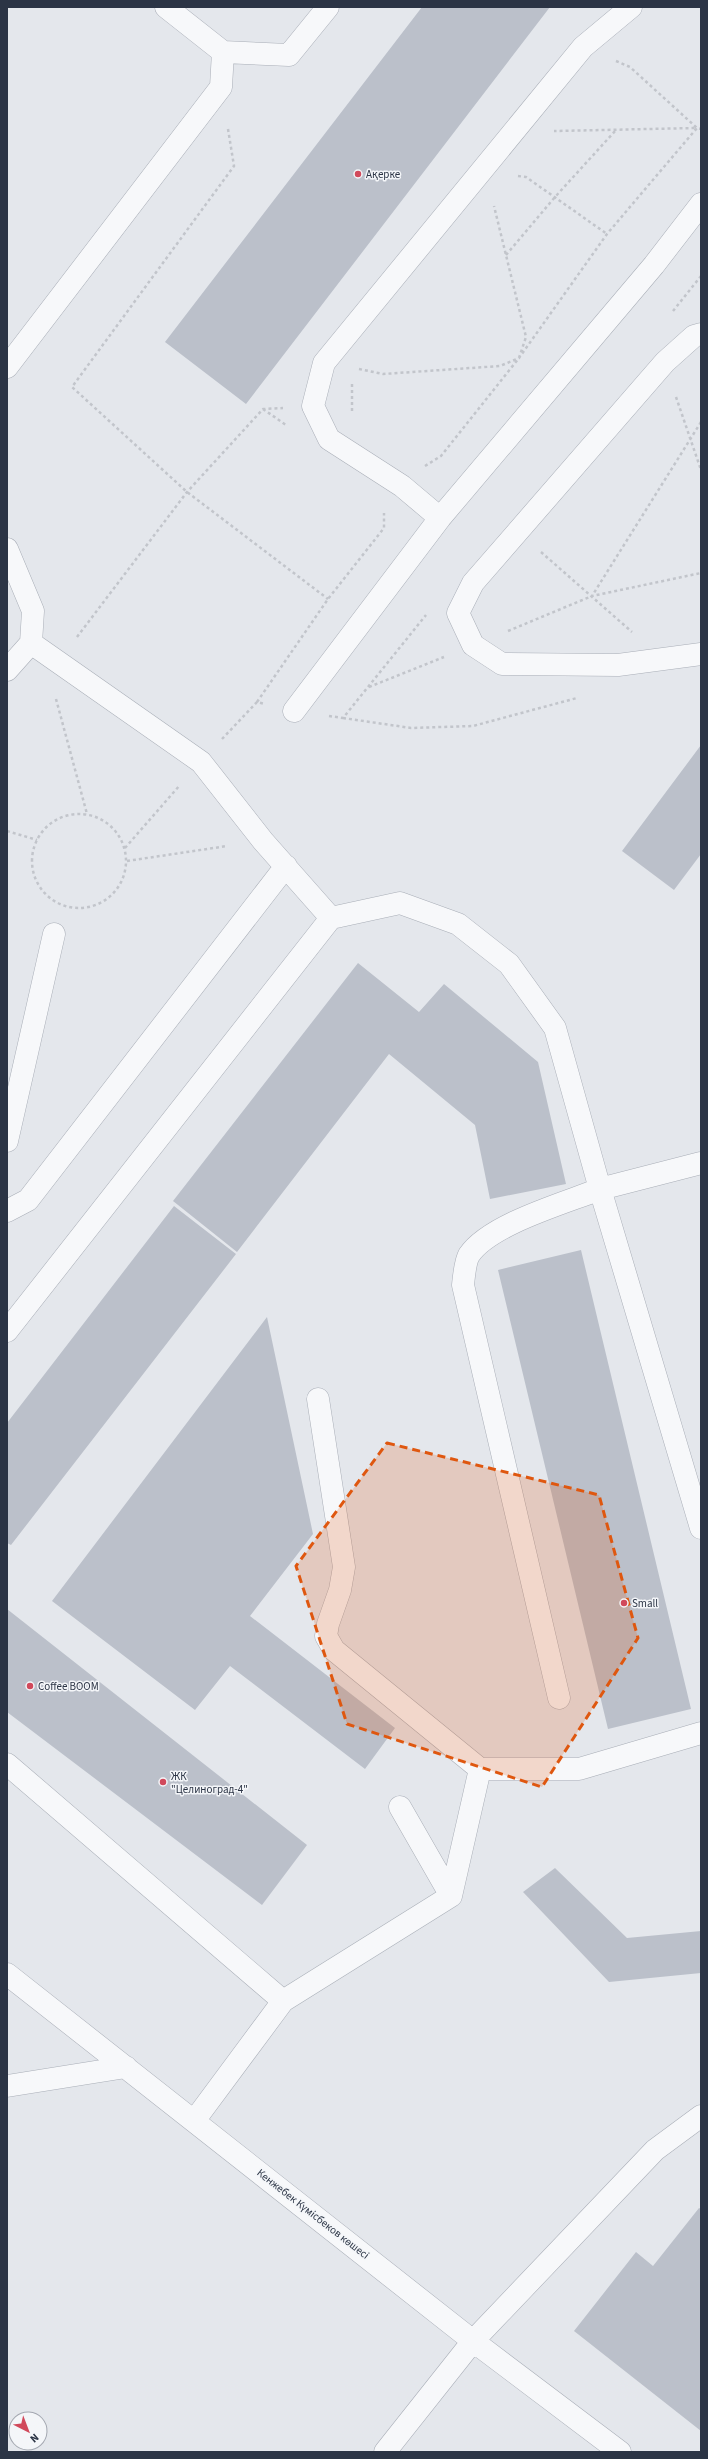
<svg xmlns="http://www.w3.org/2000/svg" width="708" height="2459" font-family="'Source Sans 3',sans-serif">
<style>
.building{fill:#bbc0ca}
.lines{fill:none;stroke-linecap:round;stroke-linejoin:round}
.minor-casing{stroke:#a9aeb7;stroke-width:23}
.path{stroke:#c2c5cb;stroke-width:2.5;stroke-dasharray:3 3;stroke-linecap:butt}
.minor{stroke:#f7f8fa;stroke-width:22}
.marked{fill:#df570f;fill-opacity:0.2;stroke:#df570f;stroke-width:3;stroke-dasharray:8 5;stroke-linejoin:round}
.poi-dot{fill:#d1495b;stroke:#f4f6f9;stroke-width:1.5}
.labels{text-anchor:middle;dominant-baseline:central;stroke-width:3;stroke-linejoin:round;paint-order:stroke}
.poi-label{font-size:11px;fill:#2b3445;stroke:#f4f6f9;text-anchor:start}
.street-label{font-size:11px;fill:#2b3445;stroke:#f4f6f9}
</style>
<rect width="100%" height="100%" fill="#e4e7ec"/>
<path class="building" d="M422 7H550L246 404 165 342Z
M701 745V854L674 890 622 851Z
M358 963 419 1012 444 984 538 1062 566 1184 490 1199 475 1125 389 1054 237 1252 173 1201Z
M174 1206 236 1254 11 1545 7 1543V1423Z
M581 1250 691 1709 608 1729 498 1270Z
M267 1317 313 1534 250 1616 395 1728 365 1769 230 1666 195 1710 52 1601Z
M7 1609 307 1845 262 1905 7 1712Z
M555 1868 627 1938 701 1931V1973L609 1982 523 1892Z
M699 2208 701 2209V2431L574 2331 636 2252 653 2266Z"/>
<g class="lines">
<g class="minor-casing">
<path id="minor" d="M631 7 583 47 324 363 313 406 329 439 402 486 440 518 654 265 701 204
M223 52 289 55 328 7
M701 334 694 336 665 362 473 583 458 613 473 645 502 664 618 665 701 654
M7 367 221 87 223 52 166 7
M7 549 33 611 31 643
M7 670 31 643 201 762 263 841 331 918
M294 711 440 518
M7 1141 54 934
M7 1211 28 1200 286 866
M7 1331 331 918 400 903 458 924 509 964 555 1028 600 1189 701 1163
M318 1399 344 1567 340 1590 328 1624 326 1636 334 1650 480 1769
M559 1698 463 1285C464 1276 465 1262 469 1255 490 1224 565 1203 600 1189L701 1528
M7 1764 283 2001
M400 1807 451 1896 480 1769H579L701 1733
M7 1974 473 2341 620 2452
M7 2086 126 2067
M194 2121 283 2001 451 1896
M385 2452 473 2341 655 2150 701 2116"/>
</g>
<path class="path" d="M616 61 630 67 697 128 701 129
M228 129 234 166 72 387 187 492 328 599
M518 176 526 177 607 234
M506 255 555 197 616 130
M673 311 701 276
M359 369 383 374 500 366 519 358 607 234 697 128 554 131
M676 397 701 470
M263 409 286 425
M352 411V384
M701 422 592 596 701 573
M425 466 441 456 519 358 526 337 494 206
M541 552 632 632
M508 631 592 596
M77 637 187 492 263 409 283 408
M369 687 444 657
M56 699 87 814
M257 702 328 599 384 528V513
M329 716 343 718 426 615
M343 718 411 728 473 726 577 698
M222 739 257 702 265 704
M32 861a47 47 0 1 1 94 0a47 47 0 1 1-94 0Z
M7 831 37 840
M125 848 180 785
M127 861 227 846"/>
<use href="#minor" class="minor"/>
</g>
<path class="marked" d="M387 1443 599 1495 638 1638 542 1787 347 1724 296 1566Z"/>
<g class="poi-dot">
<circle cx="358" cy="174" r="4"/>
<circle cx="624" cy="1603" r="4"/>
<circle cx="30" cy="1686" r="4"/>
<circle cx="163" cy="1782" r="4"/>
</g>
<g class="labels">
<g class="poi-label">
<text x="366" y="174">Ақерке</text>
<text x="632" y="1603">Small</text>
<text x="38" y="1686">Coffee BOOM</text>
<text x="171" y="1776">ЖК<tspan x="171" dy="13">"Целиноград-4"</tspan></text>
</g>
<g class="street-label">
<text transform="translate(313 2214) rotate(38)">Кенжебек Күмісбеков көшесі</text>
</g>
</g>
<rect width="708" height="2459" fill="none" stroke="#2b3445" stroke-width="16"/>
<g transform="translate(28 2431) rotate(138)"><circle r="19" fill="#f4f6f9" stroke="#a4a8b1"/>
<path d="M0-3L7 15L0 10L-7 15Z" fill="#d1495b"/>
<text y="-6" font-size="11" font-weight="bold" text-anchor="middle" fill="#2b3445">N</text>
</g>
</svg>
